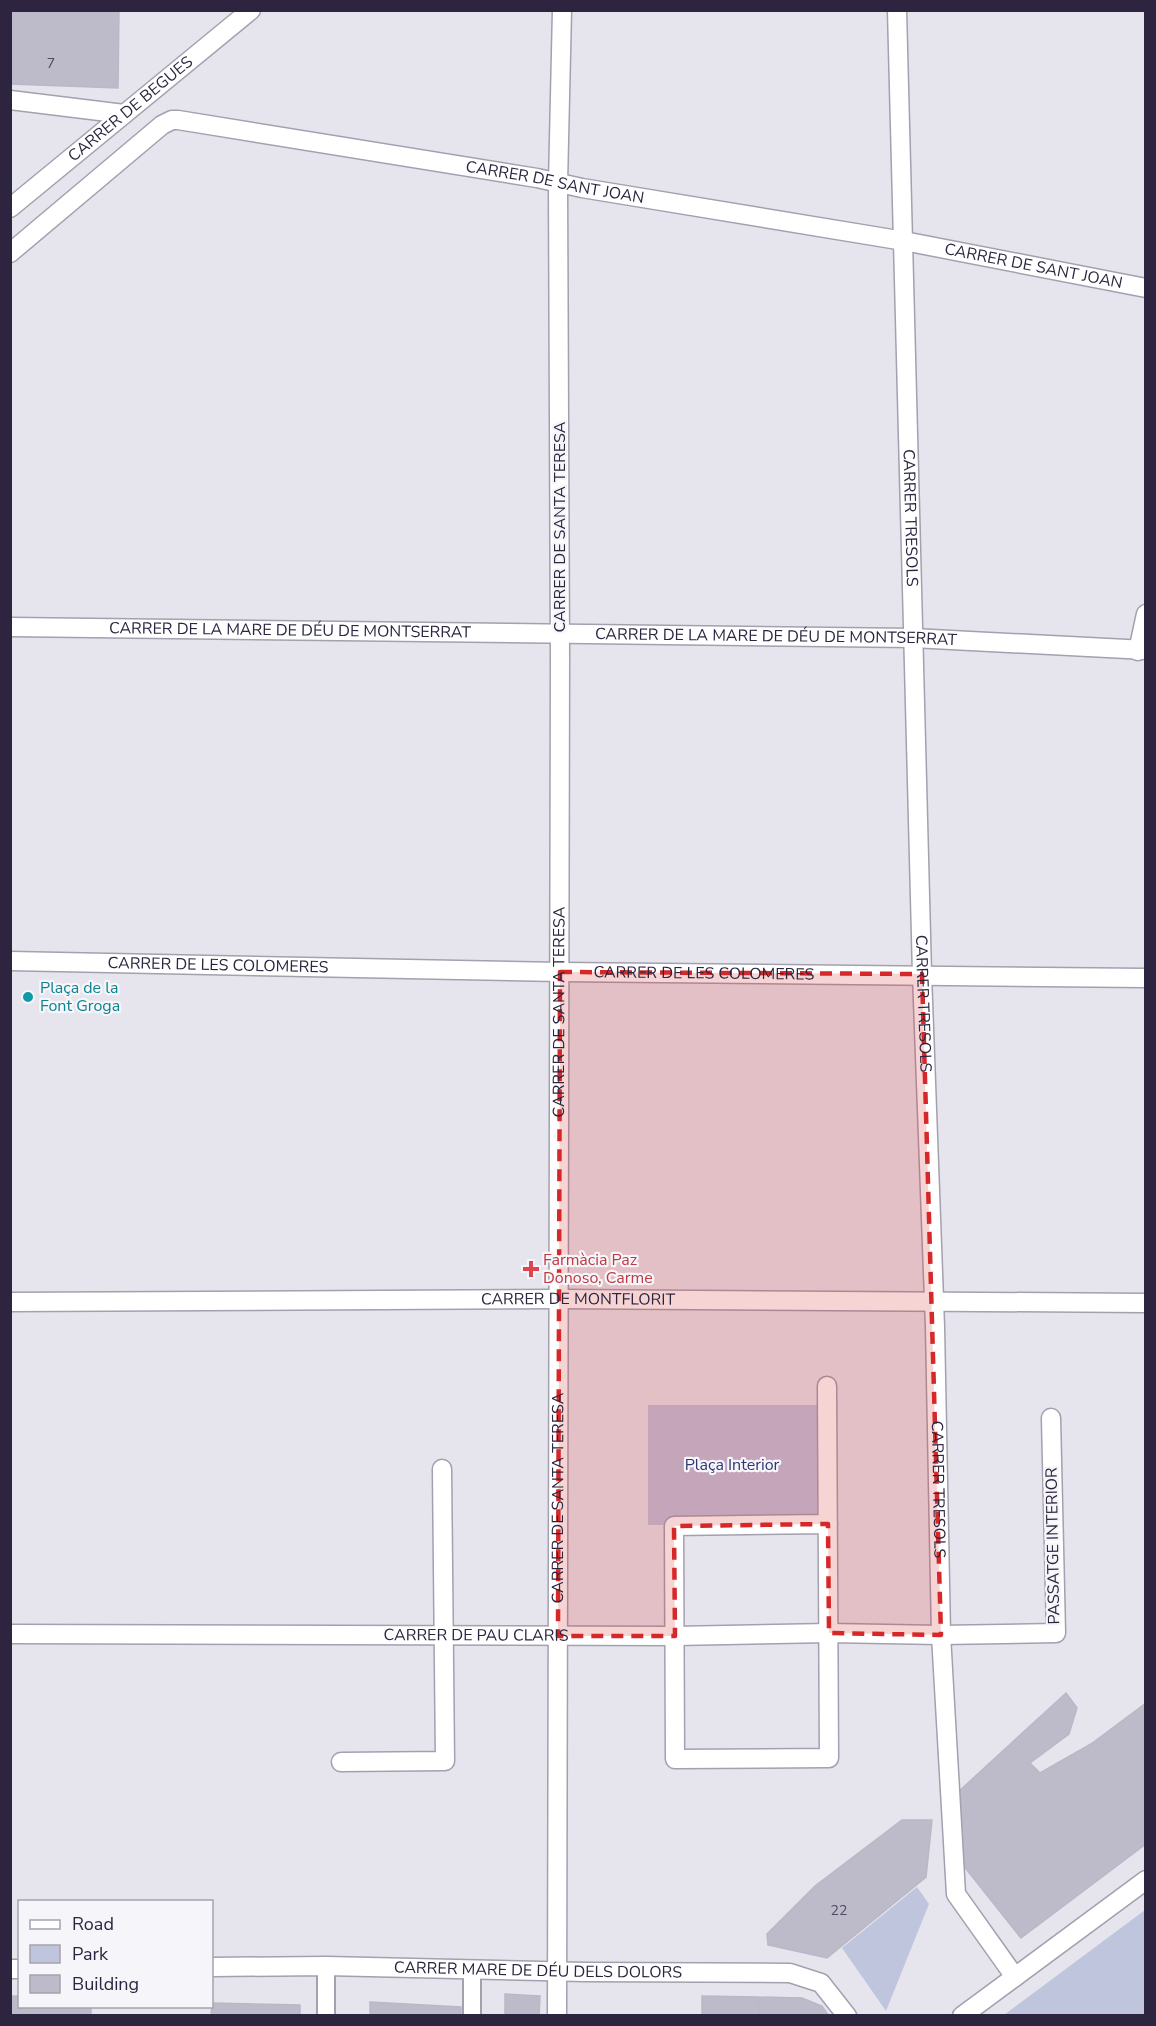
<svg xmlns="http://www.w3.org/2000/svg" width="1156" height="2026" font-family="'Nunito Sans',sans-serif">
<style>
.green{fill:#c0c5de}
.building{fill:#bdbbc9;stroke:#bab8c7;stroke-width:1.5}
.lines{fill:none;stroke-linecap:round;stroke-linejoin:round}
.lane-casing{stroke:#a3a0af;stroke-width:20}
.street-casing{stroke:#a3a0af;stroke-width:21}
.lane{stroke:#fff;stroke-width:16}
.street{stroke:#fff;stroke-width:18}
.marked{fill:#d62828;fill-opacity:0.2;stroke:#d62828;stroke-width:4.5;stroke-dasharray:12 8;stroke-linejoin:round}
.culture-dot{fill:#0f9aa8;stroke:#f6f6fa;stroke-width:2}
.health-dot{fill:#e0444e;stroke:#f6f6fa;stroke-width:2}
.labels{text-anchor:middle;dominant-baseline:central;stroke-width:4.5;stroke-linejoin:round;paint-order:stroke}
.number-label{font-size:14px;fill:#514a62}
.street-label{font-size:16px;fill:#2d253f;stroke:#f6f6fa}
.culture-label{font-size:16px;fill:#0d838f;stroke:#f6f6fa;text-anchor:start}
.health-label{font-size:16px;fill:#be3a42;stroke:#f6f6fa;text-anchor:start}
.park-label{font-size:16px;fill:#313575;stroke:#f6f6fa}
</style>
<rect width="100%" height="100%" fill="#e6e5ee"/>
<path class="green" d="M648 1405H817V1525H648Z
M917 1887 929 1904 886 2011 842 1948Z
M1145 1910V2015H1004Z"/>
<path class="building" d="M10 10H119L118 88 10 84Z
M1066 1693 1077 1708 1069 1734 1030 1763 1040 1773 1091 1744 1146 1703V1844L1021 1938 955 1855 957 1793Z
M902 1820H932L926 1877 827 1958 768 1945 767 1934 815 1886Z
M505 1994 540 1996 539 2016H505Z
M10 1996H20V2006H91V2016H10Z
M702 1996 758 1997 759 2016H702Z
M758 1997 802 1998 822 2006 829 2016H759Z
M370 2002 461 2007V2016H370Z
M212 2003 300 2005V2016H211Z"/>
<g class="lines">
<g class="lane-casing">
<path id="lane" d="M472 1970V2016
M326 2016V1966"/>
</g>
<g class="street-casing">
<g id="street">
<path id="s1" d="M897 10 922 974 935 1327 941 1635 956 1894 1015 1977"/>
<path d="M10 100 124 114"/>
<path id="s2" d="M10 208 251 10"/>
<path id="s3" d="M10 253 162 125 172 120H178L537 178 582 188 904 241 1146 288"/>
<path id="s4" d="M10 627 913 638 1146 650"/>
<path d="M1138 651 1146 614"/>
<path id="s5" d="M10 961 560 972 1146 978"/>
<path id="s6" d="M10 1302 559 1299 1146 1303"/>
<path d="M827 1386 829 1758 675 1759 674 1526 828 1524"/>
<path id="s7" d="M10 1634 675 1636 829 1633 941 1635 1056 1633 1051 1418"/>
<path d="M341 1762 445 1761 442 1469"/>
<path id="s8" d="M212 1967 326 1966 584 1972 790 1973 821 1983 847 2016"/>
<path d="M10 1969H20"/>
<path id="s9" d="M557 2016 560 658 558 183 562 10"/>
<path d="M962 2016 1146 1880"/>
</g>
</g>
<use href="#lane" class="lane"/>
<use href="#street" class="street"/>
</g>
<path class="marked" d="M560 972 922 974 941 1635 829 1633 828 1524 674 1526 675 1636H558Z"/>
<circle class="culture-dot" cx="28" cy="997" r="6"/>
<path class="health-dot" d="M528 1260h6v6h6v6h-6v6h-6v-6h-6v-6h6z"/>
<g class="labels">
<g class="number-label">
<text x="51" y="63">7</text>
<text x="839" y="1910">22</text>
</g>
<g class="street-label">
<text stroke="none"><textPath href="#s2" startOffset="156">CARRER DE BEGUES</textPath></text>
<text stroke="none"><textPath href="#s3" startOffset="598">CARRER DE SANT JOAN</textPath></text>
<text stroke="none"><textPath href="#s3" startOffset="1084">CARRER DE SANT JOAN</textPath></text>
<text stroke="none"><textPath href="#s1" startOffset="508">CARRER TRESOLS</textPath></text>
<text transform="translate(560 527) rotate(-90)">CARRER DE SANTA TERESA</text>
<text stroke="none"><textPath href="#s4" startOffset="280">CARRER DE LA MARE DE DÉU DE MONTSERRAT</textPath></text>
<text stroke="none"><textPath href="#s4" startOffset="766">CARRER DE LA MARE DE DÉU DE MONTSERRAT</textPath></text>
<text stroke="none"><textPath href="#s5" startOffset="208">CARRER DE LES COLOMERES</textPath></text>
<text stroke="none"><textPath href="#s5" startOffset="694">CARRER DE LES COLOMERES</textPath></text>
<text stroke="none"><textPath href="#s1" startOffset="994">CARRER TRESOLS</textPath></text>
<text stroke="none"><textPath href="#s9" startOffset="1004">CARRER DE SANTA TERESA</textPath></text>
<text stroke="none"><textPath href="#s6" startOffset="568">CARRER DE MONTFLORIT</textPath></text>
<text stroke="none"><textPath href="#s1" startOffset="1480">CARRER TRESOLS</textPath></text>
<text stroke="none"><textPath href="#s9" startOffset="518">CARRER DE SANTA TERESA</textPath></text>
<text transform="translate(1053 1546) rotate(-91)">PASSATGE INTERIOR</text>
<text stroke="none"><textPath href="#s7" startOffset="466">CARRER DE PAU CLARIS</textPath></text>
<text stroke="none"><textPath href="#s8" startOffset="326">CARRER MARE DE DÉU DELS DOLORS</textPath></text>
</g>
<g class="culture-label">
<text x="40" y="988">Plaça de la<tspan x="40" dy="18">Font Groga</tspan></text>
</g>
<g class="health-label">
<text x="543" y="1260">Farmàcia Paz<tspan x="543" dy="18">Donoso, Carme</tspan></text>
</g>
<g class="park-label">
<text x="732" y="1465">Plaça Interior</text>
</g>
</g>
<rect width="1156" height="2026" fill="none" stroke="#2d253f" stroke-width="24"/>
<rect x="18" y="1900" width="195" height="108" fill="#f6f6fa" stroke="#a6a2af" stroke-width="1.5"/>
<rect x="30" y="1920" width="30" height="9" fill="#ffffff" stroke="#a6a2af" stroke-width="1.5"/>
<text x="72" y="1930" font-size="18" fill="#2d253f">Road</text>
<rect x="30" y="1945" width="30" height="18" fill="#c0c5de" stroke="#a6a2af" stroke-width="1.5"/>
<text x="72" y="1960" font-size="18" fill="#2d253f">Park</text>
<rect x="30" y="1975" width="30" height="18" fill="#bdbbc9" stroke="#a6a2af" stroke-width="1.5"/>
<text x="72" y="1990" font-size="18" fill="#2d253f">Building</text>
</svg>
